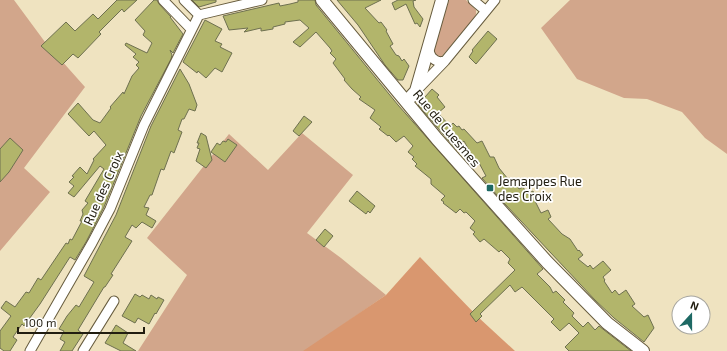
<svg xmlns="http://www.w3.org/2000/svg" width="727" height="351" font-family="'Exo 2',sans-serif">
<style>
.green{fill:#d2a68b}
.forest{fill:#d9976f}
.building{fill:#b2b56b;stroke:#6e7050}
.lines{fill:none;stroke-linecap:round;stroke-linejoin:round}
.minor-casing{stroke:#675c3e;stroke-width:11}
.tertiary-casing{stroke:#675c3e;stroke-width:14}
.minor{stroke:#fff;stroke-width:9}
.tertiary{stroke:#fff;stroke-width:12}
.poi-dot{fill:#1e6964;stroke:#fff;stroke-width:1.5}
.labels{text-anchor:middle;dominant-baseline:central;stroke-width:3.5;stroke-linejoin:round;paint-order:stroke}
.street-label{font-size:13px;fill:#211d10;stroke:#fff}
.poi-label{font-size:13px;fill:#211d10;stroke:#fff;text-anchor:start}
</style>
<rect width="100%" height="100%" fill="#efe3c0"/>
<path class="green" d="M0 0H14L45 42 85 87 24 168 50 192 0 251Z
M449 0H466L476 10V14L474 19 441 57 437 56 434 54V46Z
M570 0H727V154L705 138 682 112 647 99 624 98 577 79 541 28Z
M302 133 353 175 307 233 341 258 386 295 305 351H138L187 275 147 238 229 134 268 170Z"/>
<path class="forest" d="M420 257 478 317 515 351H303L386 295Z"/>
<path class="building" d="M117 0H137L124 12 122 9 99 32 101 34 78 58 73 54 62 65 41 46 66 22 75 31 93 14 98 19Z
M154 0H157L159 4 171 17H170L183 34 173 53 170 50 172 55 171 59 141 116 104 207 86 242 75 260 70 257 40 304 24 326 22 324 13 337 17 340 10 351H4L0 348V331L11 316 1 308 6 301 15 307 26 292 29 293 38 278 41 280 66 243 68 244 70 239 72 240 82 221H80L83 214 82 210 88 203 85 201 104 169 100 166 74 197 68 193 74 186 69 182 74 177 72 176 80 167 87 174 94 160 93 159 106 145 94 131 89 136 68 114 78 103 93 120 100 123 111 108 110 107 123 92 124 94 132 76 139 68 136 65 139 62 133 57 136 54 125 45 126 43 147 53 152 43 143 35 145 31 135 20Z
M192 0H216V2L199 7Z
M298 0H315L316 5 398 105 543 269 537 274 550 287 553 293 556 291 565 300 563 302 574 313 572 316 583 327 588 322 595 330 599 326 631 351H569L565 347 579 333 569 323 560 331 551 322 554 319 522 287 515 292 510 285 480 314 482 316 476 322 470 314 515 270 508 263 510 259 501 250 499 252 484 239 480 242 473 234 475 232 470 228 475 221 466 212 464 213 460 209 456 213 443 203 444 202 441 200 445 196 431 184V179L415 166 417 164 412 159 414 157 408 152 413 146 404 136 396 142 389 135 388 136 379 129 381 127 370 118 375 110 359 99 361 97 352 89 344 80 345 79 333 63 336 59 330 53 332 51 330 48 316 32 300 47 293 42 309 28 300 20 285 22V24L273 27V29L261 31V28L244 32 248 28 229 30 223 16 279 3 280 6 290 4 298 2Z
M337 0H381L365 8 379 23 381 22 387 30 386 31 393 44 390 46 396 55 399 56 402 61 404 59 409 66 403 80H398L385 65 358 25Z
M398 0H416L413 1 414 7 423 19 420 27 417 23 415 24 406 4 395 10 392 3Z
M205 20 222 29 215 41 222 44 220 47 232 53 222 72 215 68 206 78 198 71 197 73 183 62Z
M488 31 497 39 476 64 469 57 473 51 472 50Z
M180 69 189 84 197 105 195 111 189 109 184 119H182L178 130 182 132 174 153 171 151 164 170 161 169 152 195H150L144 207 149 208 146 215 156 221 152 228 142 222 136 228 132 225 125 237 132 241 111 274 113 275 105 287H104L78 330 83 334 72 351H60L65 342 60 339 64 331 59 329 67 316 76 305 79 307 94 282 84 276 116 215 151 126Z
M432 89 439 95 437 97 445 107 438 113 450 126 453 123 457 127 459 126 462 130 464 129 477 143 482 141 490 157H494L499 168 508 179 510 178 512 184 516 183 519 189 523 187 527 194 533 191 536 200 535 201 541 213 548 210 551 217 548 219 562 234 570 239 578 251 579 250 583 255 578 259 588 267 590 265 593 269 603 261 611 270 603 277 605 280 604 281 612 293 615 290 619 295 626 290 635 304 632 306 644 317 648 315 654 328 644 342 614 318 595 300 505 204 482 178 486 176 478 161 475 162 464 141 455 148 443 134 418 105Z
M304 116 312 122 299 136 293 131Z
M201 133 206 136 212 160 206 168 196 161 200 149 197 148 199 143H197Z
M10 138 23 150 9 172 0 182V149Z
M228 139 237 145 225 162 211 152 217 143 220 145 223 141 226 142Z
M357 191 375 206 370 213 368 211 366 214 349 201Z
M325 229 333 236 324 247 316 240Z
M135 294 140 297 142 295 149 299 151 295 157 299 158 297 164 300 156 314 155 313 149 324 138 318 135 323 122 316Z
M116 325 128 333 123 343 136 351H121L105 343Z"/>
<g class="lines">
<g class="minor-casing">
<path id="minor" d="M163 0 191 29
M184 0 199 15
M473 0 486 11
M199 15 262 0
M428 47C430 56 432 60 440 62L445 61
M417 90 445 61 495 0
M30 351 92 243 110 209 144 125 199 15
M83 351 114 301"/>
</g>
<g class="tertiary-casing">
<path id="tertiary" d="M322 0 437 139 547 262 607 323 643 351
M407 101 416 91 442 0"/>
</g>
<use href="#minor" class="minor"/>
<use href="#tertiary" class="tertiary"/>
</g>
<rect class="poi-dot" x="486" y="184" width="8" height="8" rx="2"/>
<g class="labels">
<g class="street-label">
<text transform="translate(447 128) rotate(50)">Rue de Cuesmes</text>
<text transform="translate(103 188) rotate(-66)">Rue des Croix</text>
</g>
<g class="poi-label">
<text x="498" y="181">Jemappes Rue<tspan x="498" dy="15">des Croix</tspan></text>
</g>
</g>
<g transform="translate(691 315) rotate(21)"><circle r="19" fill="#ffffff" stroke="#a6a59f"/>
<path d="M0-3L7 15L0 10L-7 15Z" fill="#1e6964"/>
<text y="-6" font-size="11" font-weight="bold" text-anchor="middle" fill="#211d10">N</text>
</g>
<path d="M18 327v6h126v-6" fill="none" stroke="#211d10" stroke-width="2"/>
<text x="24" y="327" font-size="12" fill="#211d10" stroke="#ffffff" stroke-width="3" paint-order="stroke">100 m</text>
</svg>
